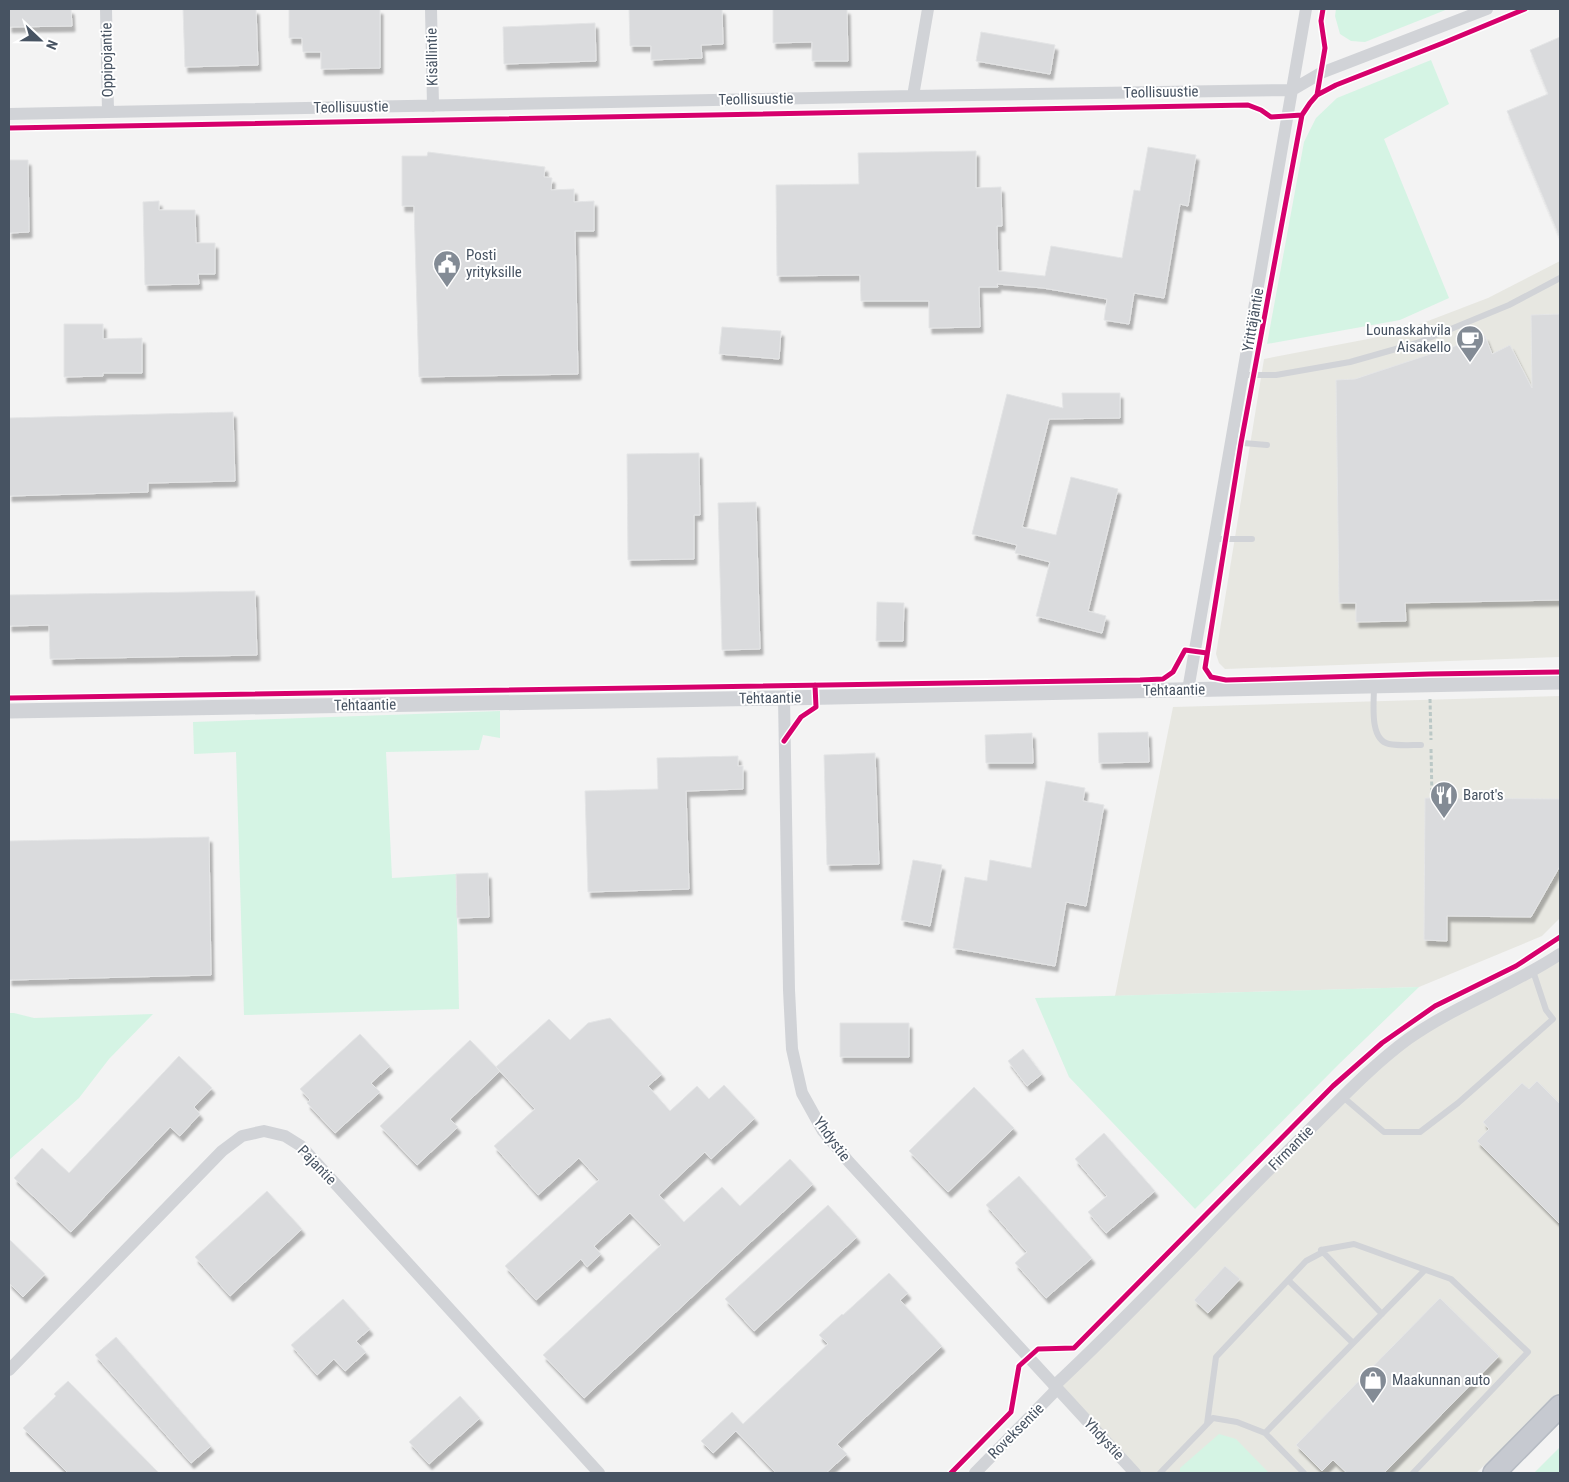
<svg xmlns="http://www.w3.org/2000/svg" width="1569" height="1482" font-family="'Roboto Condensed',sans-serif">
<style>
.commercial{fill:#e7e7e1}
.green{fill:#d5f4e4}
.building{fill:#dadbdd;stroke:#e4e5e6;filter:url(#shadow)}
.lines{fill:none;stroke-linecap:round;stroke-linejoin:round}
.trunk-casing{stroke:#b6bbc3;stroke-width:24}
.path{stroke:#bbc8c6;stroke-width:3;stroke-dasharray:4 2.5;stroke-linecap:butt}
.service{stroke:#d1d3d7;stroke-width:6}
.minor{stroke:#d1d3d7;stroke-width:12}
.tertiary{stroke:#d1d3d7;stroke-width:15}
.trunk{stroke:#c6c9d0;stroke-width:21}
.cycleway-casing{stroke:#fff;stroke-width:8}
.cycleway{stroke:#d6006c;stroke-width:5}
.labels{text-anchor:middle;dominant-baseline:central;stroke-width:4;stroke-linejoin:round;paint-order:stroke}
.street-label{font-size:15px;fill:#475362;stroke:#fff}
.poi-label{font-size:15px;fill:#475362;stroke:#fff;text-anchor:start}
</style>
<defs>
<filter id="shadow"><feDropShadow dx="3" dy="5.5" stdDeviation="1" flood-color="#0004"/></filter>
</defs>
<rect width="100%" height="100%" fill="#f3f3f3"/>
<path class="commercial" d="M1560 261V657L1225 669 1219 663 1216 654 1264 359 1394 334 1488 298Z
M1560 696V918L1542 936 1419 987 1115 996 1173 707Z
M1560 954V1394L1476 1473H1135L1054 1386 1409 1039Z"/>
<path class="green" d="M1336 9H1448L1365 42 1351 41 1340 34 1335 16Z
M1431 60 1449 104 1384 139 1449 298 1400 320 1267 344 1304 142 1316 118 1337 98Z
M500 711V738L483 735 479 750 386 752 392 878 456 874 459 1009 244 1015 236 752 194 754 193 722Z
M1419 987 1339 1064 1195 1209 1069 1077 1035 998Z
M9 1013H14L34 1018 153 1014 109 1059 79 1098 9 1160Z
M1219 1434 1236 1439 1269 1473H1180V1468Z
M1560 1447V1473H1534Z"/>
<path class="building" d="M9 9H71L72 26 9 27Z
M183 9H256L258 65 185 67Z
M289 9H380V68L321 69V52H303L302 38H289Z
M629 9H722L723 44 701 45 702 58 651 60V46H630Z
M773 9H847L848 61H812V42L773 43Z
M595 23 596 61 504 64 503 27Z
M981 32 1055 45 1050 74 976 61Z
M1560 37V238L1507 111 1548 94 1530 50Z
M1148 147 1196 155 1188 206 1180 204 1164 298 1134 293 1129 324 1104 320 1107 299 1043 288 997 284 998 287H979L980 327 929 328V301H861L860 275 777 276 776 185 859 184 858 153 976 151V188L1001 187 1002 226H997L998 271 1045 276 1051 246 1122 258 1134 190 1140 191Z
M428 152 545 167 544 177 552 178 551 190 574 189V202L594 201V231H575L578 374 419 377 414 206H402V156H427Z
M9 160H28L29 232 9 233Z
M159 201V210H195L196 243H215V274H198L199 284 145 285 143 202Z
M1560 314V600L1405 603 1406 621 1356 622V603H1339L1336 380 1355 379 1485 336 1492 354 1510 345 1532 388 1531 315Z
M64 324H103V339L142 338V373H103V376L64 377Z
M722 327 781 331 779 359 719 354Z
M1062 393H1120V418L1049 419 1022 527 1056 535 1071 477 1118 489 1088 611 1106 616 1102 633 1036 616 1050 562 1015 553 1017 545 972 534 1007 394 1063 408Z
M233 412 235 481 148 483V492L9 496V418Z
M699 453 700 515H694V559L628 560 627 454Z
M756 502 760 649 722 650 718 503Z
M255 591 257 655 50 659 49 625 9 626V595Z
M877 602 904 603 903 641H876Z
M1148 732 1149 762 1099 763 1098 733Z
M1032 733 1033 763H986L985 735Z
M875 753 879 864 827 865 824 755Z
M738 756V766H743V789L686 791 689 889 588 892 585 791 658 789 657 758Z
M1046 781 1085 788 1083 801 1104 805 1086 906 1066 902 1055 966 953 948 965 877 987 881 990 860 1031 868Z
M1425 798 1560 799V866L1531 917 1447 916V941L1424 940Z
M209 837 211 975 9 980V841Z
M913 860 942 865 930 926 901 920Z
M488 873 489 917 457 918 456 874Z
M610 1018 662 1074 648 1086 670 1111 697 1086 709 1099 724 1085 755 1118 711 1159 705 1152 659 1195 684 1222 722 1187 740 1206 790 1159 813 1184 584 1398 543 1355 661 1245 630 1213 594 1246 601 1254 587 1267 581 1259 536 1300 505 1266 599 1180 579 1158 538 1195 494 1146 535 1109 496 1067 549 1019 570 1040 588 1023Z
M840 1023H909V1057H840Z
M360 1034 390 1066 371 1083 380 1092 335 1133 307 1103 310 1100 300 1089Z
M470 1040 500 1071 450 1119 458 1127 417 1165 380 1126Z
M1023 1049 1042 1074 1027 1086 1008 1061Z
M179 1056 212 1088 194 1107 200 1114 180 1136 170 1127 71 1232 14 1178 42 1148 69 1173Z
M1537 1081 1560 1104V1224L1477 1141 1489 1129 1483 1122 1522 1083 1529 1089Z
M974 1087 1014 1128 948 1192 909 1151Z
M1104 1133 1155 1191 1106 1233 1088 1212 1107 1196 1075 1159Z
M1019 1176 1092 1258 1046 1298 1015 1263 1027 1252 986 1205Z
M267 1191 302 1229 230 1296 195 1257Z
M828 1205 857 1237 754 1331 725 1299Z
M9 1239 45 1274 23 1297 9 1283Z
M1225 1266 1240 1279 1208 1313 1194 1300Z
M889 1273 908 1293 900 1300 942 1346 837 1444 847 1454 826 1473H776L736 1431 713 1453 701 1441 732 1412 743 1424 828 1344 819 1335 842 1314 843 1315Z
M1440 1298 1499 1356 1384 1473H1347L1333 1460 1322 1471 1296 1445Z
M343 1299 370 1329 356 1341 366 1352 345 1371 334 1359 317 1375 291 1345Z
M116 1337 211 1446 191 1463 95 1355Z
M68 1381 159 1473H68L23 1428 56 1396 54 1394Z
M460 1396 480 1418 429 1464 409 1442Z"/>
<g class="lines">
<g class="trunk-casing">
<path id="trunk" d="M1494 1473 1560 1406"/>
</g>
<path class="path" d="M1430 699 1431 740
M1431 749 1432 798"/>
<path class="service" d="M1243 375H1276L1350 362 1417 343 1509 305 1560 278
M1231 442 1267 445
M1215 539H1252
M1374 687C1374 703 1369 740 1389 744 1399 746 1411 745 1421 745
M1343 1097 1384 1132H1420L1458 1103 1553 1019 1546 1010 1533 971
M1321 1250 1382 1314
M1288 1280 1353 1343
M1207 1424 1216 1357 1306 1261 1321 1253V1250L1354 1244 1451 1279 1528 1352 1413 1473
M1265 1433 1425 1270
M1160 1473 1213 1418 1237 1422 1265 1433 1304 1473"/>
<path class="minor" d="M106 9 108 112
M431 9 433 106
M913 96 928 9
M9 114 913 96 1292 90 1321 73 1487 9
M1188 690 1306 9
M784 698 789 990 792 1049 802 1093 823 1131 849 1162 1135 1473
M9 1370 222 1151 242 1136 264 1131 285 1136 301 1146 599 1473
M1054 1386C1140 1306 1219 1218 1303 1136 1337 1103 1370 1067 1408 1039 1456 1005 1512 986 1560 954
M975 1473 1057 1389"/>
<path class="tertiary" d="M9 711 784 698 1560 682"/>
<use href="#trunk" class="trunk"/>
<g class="cycleway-casing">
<path id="cycleway" d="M1317 95 1325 48 1321 21 1323 9
M1302 115 1241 443 1205 668 1211 677 1226 680 1429 674 1560 672
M9 128 1248 105 1261 110 1271 117 1302 115 1310 103 1317 95 1336 85 1443 43 1525 9
M9 698 1140 680 1163 679 1173 672 1185 650 1207 653
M784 741 801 717 816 707 815 685
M951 1473 1011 1412 1019 1366 1038 1349 1074 1348 1333 1086 1382 1043 1435 1006 1516 966 1560 937"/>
</g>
<use href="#cycleway" class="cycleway"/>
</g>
<defs>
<g id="civic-pin" transform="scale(1.4375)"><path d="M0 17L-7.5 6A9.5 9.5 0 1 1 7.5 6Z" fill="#838b95" stroke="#fff"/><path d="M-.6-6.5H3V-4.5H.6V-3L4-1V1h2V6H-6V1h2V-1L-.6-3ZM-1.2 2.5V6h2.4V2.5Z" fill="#fff"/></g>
<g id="cafe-pin" transform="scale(1.4375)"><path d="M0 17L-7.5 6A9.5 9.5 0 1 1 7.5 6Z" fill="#838b95" stroke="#fff"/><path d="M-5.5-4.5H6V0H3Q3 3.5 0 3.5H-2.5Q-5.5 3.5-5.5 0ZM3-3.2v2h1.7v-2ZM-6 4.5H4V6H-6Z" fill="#fff"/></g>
<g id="restaurant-pin" transform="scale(1.4375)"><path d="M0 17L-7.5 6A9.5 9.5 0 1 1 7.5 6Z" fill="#838b95" stroke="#fff"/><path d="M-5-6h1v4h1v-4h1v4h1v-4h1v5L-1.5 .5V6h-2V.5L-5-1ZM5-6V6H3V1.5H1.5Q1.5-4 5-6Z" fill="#fff"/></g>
<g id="shop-pin" transform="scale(1.4375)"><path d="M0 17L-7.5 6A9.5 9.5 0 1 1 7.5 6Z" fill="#838b95" stroke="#fff"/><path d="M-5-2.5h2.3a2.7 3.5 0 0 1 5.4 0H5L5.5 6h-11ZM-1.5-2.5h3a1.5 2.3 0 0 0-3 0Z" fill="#fff"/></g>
</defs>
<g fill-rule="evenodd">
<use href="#civic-pin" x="447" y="264"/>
<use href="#cafe-pin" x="1470" y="339"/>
<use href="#restaurant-pin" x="1444" y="795"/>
<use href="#shop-pin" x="1373" y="1380"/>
</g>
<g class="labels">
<g class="street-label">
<text transform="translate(432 57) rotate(-91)">Kisällintie</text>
<text transform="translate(107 60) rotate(-91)">Oppipojantie</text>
<text transform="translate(1161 92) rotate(-1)">Teollisuustie</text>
<text transform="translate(756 99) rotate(-1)">Teollisuustie</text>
<text transform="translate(351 107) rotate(-1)">Teollisuustie</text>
<text transform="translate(1253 320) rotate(-80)">Yrittäjäntie</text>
<text transform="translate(1174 690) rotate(-1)">Tehtaantie</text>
<text transform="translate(770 698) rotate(-1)">Tehtaantie</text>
<text transform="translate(365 705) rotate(-1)">Tehtaantie</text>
<text transform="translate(832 1139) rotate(54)">Yhdystie</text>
<text transform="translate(1291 1148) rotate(-45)">Firmantie</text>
<text transform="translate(317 1165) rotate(46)">Pajantie</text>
<text transform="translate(1016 1431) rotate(-45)">Roveksentie</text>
<text transform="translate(1104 1439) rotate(47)">Yhdystie</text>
</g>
<g class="poi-label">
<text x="466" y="255">Posti<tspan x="466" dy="17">yrityksille</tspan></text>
<text x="1451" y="330" text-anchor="end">Lounaskahvila<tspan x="1451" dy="17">Aisakello</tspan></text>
<text x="1463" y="795">Barot's</text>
<text x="1392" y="1380">Maakunnan auto</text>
</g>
</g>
<rect width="1569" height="1482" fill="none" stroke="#475362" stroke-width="20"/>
<g transform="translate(40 40) rotate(112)" stroke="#ffffff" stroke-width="4" paint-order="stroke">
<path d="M0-4L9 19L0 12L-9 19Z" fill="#475362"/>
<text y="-8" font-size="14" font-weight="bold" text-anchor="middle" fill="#475362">N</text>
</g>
</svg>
